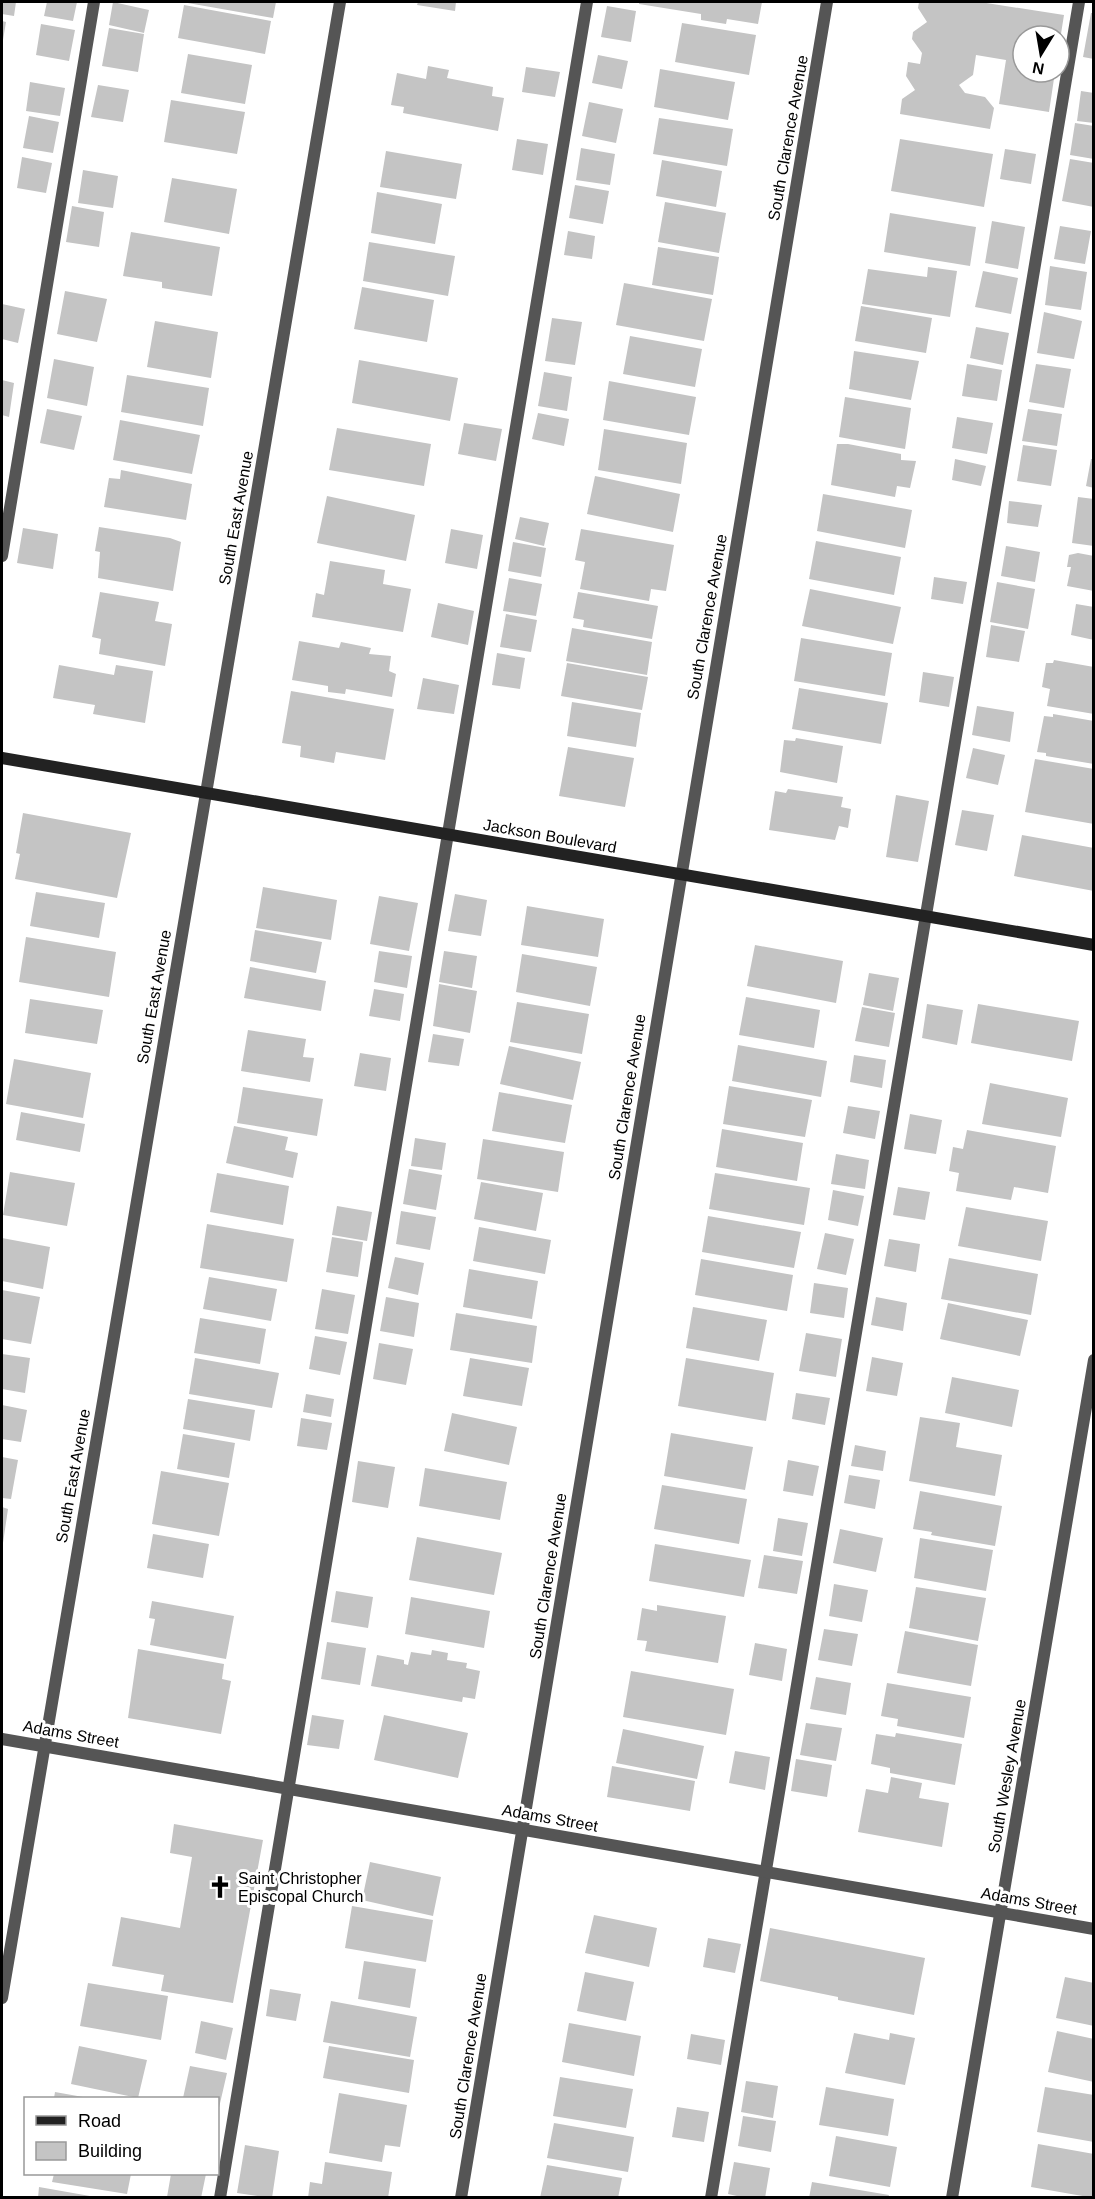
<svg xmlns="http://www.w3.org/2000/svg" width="1095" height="2199" font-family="Helvetica,sans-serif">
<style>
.building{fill:#c4c4c4}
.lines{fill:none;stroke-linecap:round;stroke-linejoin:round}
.lane{stroke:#555;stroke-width:12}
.street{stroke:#555;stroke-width:12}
.secondary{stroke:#222;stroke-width:12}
.labels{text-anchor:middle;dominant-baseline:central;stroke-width:6;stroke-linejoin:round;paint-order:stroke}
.street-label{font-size:16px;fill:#000;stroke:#fff}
.poi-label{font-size:16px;fill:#000;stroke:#fff;text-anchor:start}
</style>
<rect width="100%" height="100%" fill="#fff"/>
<path class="building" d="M2 2H16L14 16 2 14Z
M47 2H77L73 21 44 16Z
M113 2 149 10 144 33 109 25Z
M182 2H276L273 18Z
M418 2H456L455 11 417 5Z
M639 2H762L758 24 727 19 726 24 701 20V14L639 4Z
M919 2H980L1064 15 1060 40 1059 36H1023V72H1055L1049 112 999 104 1006 60 976 55 973 75 959 85 965 93 985 97 994 108 990 129 900 114 902 99 915 90 906 76 908 62 920 64 922 53 912 39 913 32 927 22 918 8Z
M184 5 271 21 265 54 178 38Z
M607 6 636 11 631 42 601 37Z
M1091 13H1094V59L1083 57Z
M2 21 6 22 3 40H2Z
M682 23 756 35 749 75 675 62Z
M41 24 75 30 69 61 36 55Z
M109 28 144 34 138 72 102 66Z
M188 54 252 65 245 104 181 93Z
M598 55 628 61 622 89 592 83Z
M428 66 449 70 447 78 493 87 492 96 504 98 498 131 403 113 404 107 391 105 397 73 426 79Z
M526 67 560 72 555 97 522 92Z
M660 69 735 82 728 120 654 107Z
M30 82 65 88 60 116 26 111Z
M98 85 129 90 123 122 91 117Z
M1081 91 1094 93V123L1077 121Z
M171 100 245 112 237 154 164 142Z
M589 102 623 109 616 143 582 136Z
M29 116 59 122 53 153 23 148Z
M659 118 733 129 727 166 653 154Z
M1075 123 1094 126V159L1070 155Z
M517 139 548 144 543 175 512 170Z
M900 139 993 154 984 207 891 191Z
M581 148 615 154 610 185 576 180Z
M1005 149 1036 154 1031 184 1000 179Z
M386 151 462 164 456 199 380 187Z
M22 157 52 163 46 193 17 188Z
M1070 159 1094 163V207L1062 201Z
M662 160 722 171 716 207 656 196Z
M83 170 118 176 113 208 78 203Z
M172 178 237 189 229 234 164 222Z
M575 185 609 191 603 224 569 218Z
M377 192 442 204 435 244 371 233Z
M665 202 726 213 719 253 658 242Z
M72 206 104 212 99 247 66 242Z
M890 213 976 227 970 266 884 252Z
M992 221 1025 227 1018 269 985 263Z
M1060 226 1091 231 1085 264 1054 259Z
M568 231 595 236 592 259 564 255Z
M131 232 220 247 212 296 162 288V282L123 276Z
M369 242 455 256 448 296 363 281Z
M658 247 719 257 713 295 652 285Z
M1050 266 1087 272 1081 310 1045 305Z
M928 267 957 271 950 317 862 304 868 269 927 277Z
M983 271 1018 278 1011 314 975 307Z
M624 283 712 299 704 341 616 325Z
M362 287 434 300 427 342 354 329Z
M65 291 107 299 97 342 57 334Z
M2 304 25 309 18 343 2 339Z
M861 306 932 318 926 353 855 341Z
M1044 312 1082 321 1074 359 1037 353Z
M552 318 582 322 575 365 545 361Z
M155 321 218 332 211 378 147 367Z
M976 327 1009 333 1003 365 970 358Z
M630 336 702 349 695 387 623 374Z
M854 351 919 361 911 400 849 389Z
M54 359 94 367 87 406 47 398Z
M359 360 458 378 450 421 352 403Z
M967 364 1002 370 997 401 962 396Z
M1036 364 1071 369 1064 408 1029 402Z
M544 372 572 377 567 411 538 406Z
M127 375 209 388 203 426 121 412Z
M2 380 14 383 9 417 2 415Z
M609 381 696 397 689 435 603 420Z
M845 397 911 408 905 449 839 437Z
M47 409 82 416 74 450 40 443Z
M1028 409 1062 414 1057 446 1022 441Z
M538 413 569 419 564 446 532 439Z
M957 417 993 423 987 454 952 448Z
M120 420 200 435 192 474 113 460Z
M464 423 502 429 496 461 458 454Z
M337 428 431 444 424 486 329 470Z
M604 429 687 443 681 484 598 470Z
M837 444H848L901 454V460L916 461 910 488 897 486 895 497 831 485Z
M1023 445 1057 450 1051 486 1017 481Z
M955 459 986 466 981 486 952 480Z
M1091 459H1094V488L1086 486Z
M121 470 192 484 186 520 104 507 109 478 120 479Z
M595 476 680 494 673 532 587 514Z
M823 494 912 510 905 548 817 531Z
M327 496 415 515 406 561 317 543Z
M1078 497 1094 499V546L1072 543Z
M1009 501 1042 505 1038 527 1007 523Z
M520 517 549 523 544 546 515 539Z
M99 527 170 538 181 542 173 591 98 578 100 552 95 551Z
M23 528 58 534 53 569 17 563Z
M451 529 483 535 477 569 445 563Z
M581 529 674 545 666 591 651 589 649 601 580 589 585 562 575 560Z
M816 541 901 557 894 595 809 579Z
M513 542 546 548 541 577 508 571Z
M1006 546 1040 552 1035 582 1001 576Z
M1078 553 1094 556V591L1067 586 1071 567H1067L1069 555Z
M330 561 385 570 383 584 411 589 403 632 312 617 316 593 324 595Z
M934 577 967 582 963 604 931 599Z
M509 578 542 584 536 616 503 611Z
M997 582 1035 589 1028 629 990 622Z
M810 589 901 607 893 644 802 626Z
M100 592 159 602 155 621 172 624 165 666 99 654 101 639 92 637Z
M578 592 658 606 652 639 583 627 584 620 573 618Z
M438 603 474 611 468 645 431 637Z
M1076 604 1094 607V640L1071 635Z
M506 614 537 620 531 652 500 647Z
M991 625 1025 631 1019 662 986 657Z
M572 628 652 642 647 675 566 661Z
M801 638 892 653 885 696 794 681Z
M299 641 339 648 341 642 371 648 369 654 391 656 389 671 396 674 392 697 346 689 345 694 328 692V686L292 680Z
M497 653 525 658 520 689 492 685Z
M1054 660 1094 667V714L1047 706 1050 689 1042 687 1046 663H1053Z
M567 663 648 677 642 710 561 696Z
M59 665 114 675 116 665 153 671 145 723 93 714 95 705 53 698Z
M923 672 954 677 949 707 919 702Z
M423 678 459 685 454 714 417 709Z
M799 688 888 703 881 744 792 729Z
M291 691 394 709 385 760 336 752 334 763 300 757 301 746 282 743Z
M572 702 641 713 636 747 567 736Z
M977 706 1014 712 1010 742 972 735Z
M1053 714 1094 721V764L1046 756V753L1037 752 1044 716 1053 717Z
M796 738 843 746 837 783 780 772 784 740 795 741Z
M568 747 634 758 625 807 559 796Z
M973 748 1005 755 998 785 966 778Z
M1035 759 1094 769V824L1025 812Z
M788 789 843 797 841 807 851 809 848 828 839 826 835 840 769 830 775 791 786 793Z
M896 795 929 801 918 862 886 857Z
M962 810 994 815 987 851 955 845Z
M23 813 131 833 117 898 15 879 20 854 16 853Z
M1022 835 1094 848V891L1014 876Z
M263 887 337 900 331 940 256 928Z
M36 892 105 903 99 938 30 926Z
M455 894 487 900 481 936 448 931Z
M379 896 418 903 409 951 370 944Z
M527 906 604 919 598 957 521 945Z
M255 930 322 942 316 973 250 961Z
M26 937 116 952 109 997 19 982Z
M755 945 843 961 836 1003 747 986Z
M379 951 412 956 407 988 374 982Z
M444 951 477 956 472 988 439 982Z
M522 954 597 967 590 1006 516 992Z
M250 967 326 981 321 1011 244 998Z
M869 973 899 978 893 1011 863 1005Z
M439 984 477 991 470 1033 433 1026Z
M374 989 404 994 400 1021 369 1016Z
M746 997 820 1010 814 1048 739 1035Z
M30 999 103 1010 97 1044 25 1033Z
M517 1002 589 1014 582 1054 510 1042Z
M927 1004 963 1010 957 1045 922 1038Z
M978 1004 1079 1021 1072 1061 971 1043Z
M862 1007 895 1013 889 1047 855 1041Z
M248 1030 306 1039 303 1057 314 1058 310 1082 241 1071Z
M433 1034 464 1039 459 1066 428 1062Z
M738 1045 827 1061 821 1097 732 1081Z
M509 1046 581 1062 573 1100 500 1084Z
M360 1053 391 1058 386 1091 354 1086Z
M854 1055 886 1060 882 1088 850 1082Z
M14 1059 91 1073 83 1118 6 1104Z
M990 1083 1068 1098 1061 1137 982 1124Z
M729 1086 812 1100 805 1137 723 1124Z
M243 1087 323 1099 317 1136 237 1123Z
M499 1092 572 1105 565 1143 492 1131Z
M848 1106 880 1111 875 1139 843 1133Z
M21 1112 85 1124 80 1152 16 1140Z
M910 1114 942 1120 936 1154 904 1149Z
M234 1126 288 1137 285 1150 298 1153 293 1178 226 1163Z
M722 1129 803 1143 797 1181 716 1167Z
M967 1130 1056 1146 1048 1193 1014 1187 1011 1200 956 1191 959 1173 949 1171 953 1147 963 1149Z
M415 1138 446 1143 442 1170 411 1166Z
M483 1139 564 1152 558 1192 477 1179Z
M836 1154 869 1160 865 1189 831 1184Z
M409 1169 442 1175 436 1210 403 1204Z
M10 1172 75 1183 67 1226 3 1215Z
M217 1173 289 1186 283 1225 210 1212Z
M715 1173 810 1188 804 1225 709 1209Z
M481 1182 543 1193 536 1231 474 1219Z
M898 1187 930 1192 925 1220 893 1215Z
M833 1190 864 1196 858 1226 828 1220Z
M337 1206 372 1212 367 1241 332 1235Z
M966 1207 1048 1221 1041 1261 958 1246Z
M401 1211 436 1217 430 1250 396 1244Z
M708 1216 801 1232 794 1268 702 1252Z
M207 1224 294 1239 287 1282 200 1268Z
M479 1227 551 1240 545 1274 473 1261Z
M825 1233 854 1239 846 1275 817 1269Z
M332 1237 363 1242 358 1277 326 1272Z
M2 1238 50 1247 43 1289 2 1281Z
M889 1239 920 1244 916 1272 884 1266Z
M395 1257 424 1263 418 1295 388 1288Z
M949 1258 1038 1274 1031 1315 941 1299Z
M701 1259 793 1275 787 1311 695 1295Z
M469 1269 538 1281 532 1319 463 1307Z
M209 1277 277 1289 271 1321 203 1309Z
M814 1283 848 1288 844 1318 810 1313Z
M322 1289 355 1295 348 1334 315 1329Z
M2 1290 40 1297 31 1344 2 1339Z
M386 1297 419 1303 414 1337 380 1331Z
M876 1297 907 1303 903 1331 871 1325Z
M948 1303 1028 1320 1020 1356 940 1339Z
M693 1307 767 1320 759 1361 686 1348Z
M456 1313 537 1326 532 1363 450 1350Z
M200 1318 266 1329 260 1364 194 1353Z
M806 1333 842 1339 836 1377 799 1371Z
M315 1336 347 1342 340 1375 309 1369Z
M379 1343 413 1349 406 1385 373 1379Z
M2 1354 30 1358 25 1393 2 1389Z
M872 1357 903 1363 897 1396 866 1391Z
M195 1358 279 1373 272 1408 189 1394Z
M470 1358 529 1368 522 1406 463 1396Z
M686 1358 774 1373 766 1421 678 1406Z
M952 1377 1019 1390 1012 1427 945 1413Z
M796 1393 830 1398 825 1425 792 1419Z
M306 1394 334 1399 331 1417 303 1412Z
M188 1399 255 1410 250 1441 183 1429Z
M2 1405 27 1410 21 1442 2 1439Z
M452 1413 517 1427 509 1465 444 1451Z
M920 1417 960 1423 956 1447 1002 1455 995 1496 909 1481Z
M301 1418 332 1423 327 1450 297 1446Z
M671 1433 753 1447 745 1490 664 1476Z
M183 1434 235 1443 229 1478 177 1469Z
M855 1445 886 1451 883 1471 851 1466Z
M2 1457 18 1460 11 1499 2 1498Z
M788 1460 819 1466 813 1496 783 1491Z
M358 1461 395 1467 388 1508 352 1502Z
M425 1468 507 1482 500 1520 419 1506Z
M161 1471 229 1483 219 1536 152 1524Z
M849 1475 880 1480 875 1509 844 1503Z
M662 1485 747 1499 739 1544 654 1529Z
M920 1491 1002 1506 995 1546 931 1535 932 1532 913 1529Z
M2 1507 8 1509 3 1543H2Z
M778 1518 808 1523 802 1556 773 1551Z
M840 1529 883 1538 876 1572 833 1563Z
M153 1534 209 1544 203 1578 147 1568Z
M417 1537 502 1553 494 1595 409 1580Z
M920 1538 993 1550 986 1591 914 1578Z
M655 1544 751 1560 744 1597 649 1581Z
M764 1555 803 1561 797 1594 758 1588Z
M834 1584 868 1590 862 1622 829 1616Z
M916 1587 986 1598 978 1641 909 1628Z
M336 1591 373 1597 368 1628 331 1622Z
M411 1597 490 1611 484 1648 405 1634Z
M152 1601 234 1616 226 1659 150 1645 155 1619 149 1618Z
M657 1605 726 1616 718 1663 645 1651 647 1641 637 1640 642 1608 657 1611Z
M824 1629 858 1634 852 1666 818 1660Z
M905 1631 978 1645 971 1686 897 1673Z
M327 1642 366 1648 360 1685 321 1679Z
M755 1643 787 1649 782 1681 749 1675Z
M138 1649 224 1664 222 1679 231 1681 221 1734 128 1718Z
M432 1650 448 1653 447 1660 467 1663 466 1668 480 1671 475 1699 463 1697 462 1702 371 1686 377 1655 404 1660V1664L408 1665 411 1652 431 1655Z
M631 1671 734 1689 726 1735 623 1717Z
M816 1677 851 1683 846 1715 810 1709Z
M887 1683 971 1697 964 1738 897 1726 898 1719 881 1716Z
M312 1715 344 1720 339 1749 307 1745Z
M384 1715 468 1733 458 1778 374 1760Z
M806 1723 842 1728 836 1761 800 1755Z
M623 1729 704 1746 697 1779 616 1763Z
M896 1733 962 1744 955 1785 890 1773V1768L871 1764 876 1734 895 1737Z
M735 1751 770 1757 765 1790 729 1783Z
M796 1759 832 1765 827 1797 791 1791Z
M612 1766 695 1781 690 1811 607 1797Z
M891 1777 922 1783 919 1798 949 1803 942 1847 858 1832 866 1789 888 1793Z
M174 1824 263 1840 233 2003 161 1991 164 1975 112 1966 121 1917 180 1928 192 1857 170 1853Z
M370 1862 441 1877 433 1916 362 1900Z
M352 1906 433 1920 426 1962 345 1948Z
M594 1915 657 1928 649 1967 585 1953Z
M770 1928 925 1958 914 2015 838 2000V1997L760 1981Z
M708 1938 741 1944 735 1973 703 1967Z
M364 1961 416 1969 410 2008 358 1999Z
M585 1972 634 1982 626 2021 577 2011Z
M1065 1977 1094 1983V2026L1056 2018Z
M88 1983 168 1996 161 2040 80 2026Z
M270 1989 301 1994 296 2021 266 2016Z
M331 2001 417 2017 410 2057 323 2042Z
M201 2021 233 2028 226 2060 195 2053Z
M569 2023 641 2036 634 2076 562 2062Z
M1057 2031 1094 2039V2082L1048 2072Z
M854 2033 889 2040 890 2033 915 2038 905 2085 845 2073Z
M691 2034 725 2040 721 2065 687 2059Z
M79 2046 147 2060 138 2098 71 2084Z
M329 2046 414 2060 409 2093 323 2078Z
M190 2066 227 2073 218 2112V2098H183Z
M560 2077 633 2089 626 2128 553 2116Z
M746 2081 778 2086 773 2118 741 2112Z
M826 2087 894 2099 888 2136 819 2125Z
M1045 2087 1094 2095V2142L1037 2132Z
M55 2092 83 2097V2098H54Z
M339 2093 407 2105 400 2147 385 2145 382 2162 329 2153Z
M677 2107 709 2112 704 2142 672 2137Z
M743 2116 776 2121 771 2152 738 2146Z
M554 2123 634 2137 628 2172 547 2158Z
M836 2136 897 2147 890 2187 829 2176Z
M1038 2144 1094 2154V2198L1031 2187Z
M245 2145 279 2151 272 2198 237 2193Z
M325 2162 392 2172 388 2198H308L310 2182 322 2184Z
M734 2162 770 2168 765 2198H746L728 2194Z
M547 2165 622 2178 618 2198H540Z
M54 2174H131L127 2194 52 2182Z
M171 2174H206L201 2198 167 2197Z
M812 2182 889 2195 888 2198H809Z
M39 2187 90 2196V2198H38Z"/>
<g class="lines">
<path class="lane" d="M2 556 94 2
M220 2198 587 2
M711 2198 1079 2"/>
<path class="street" d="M2 1739 1094 1929
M2 1998 340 2
M461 2198 827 2
M952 2198 1094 1360"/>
<path class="secondary" d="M2 758 1094 945"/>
</g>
<defs>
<g id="church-bare" transform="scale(1.8)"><path d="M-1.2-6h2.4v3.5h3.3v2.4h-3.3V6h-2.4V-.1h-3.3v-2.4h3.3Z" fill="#000" stroke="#fff" stroke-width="2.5" paint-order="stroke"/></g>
</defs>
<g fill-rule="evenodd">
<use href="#church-bare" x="220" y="1887"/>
</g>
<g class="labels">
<g class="street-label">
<text transform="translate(788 138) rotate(-80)">South Clarence Avenue</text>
<text transform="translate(236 518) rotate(-80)">South East Avenue</text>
<text transform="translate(707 617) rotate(-80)">South Clarence Avenue</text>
<text transform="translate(550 836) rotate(10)">Jackson Boulevard</text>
<text transform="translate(154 997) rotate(-80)">South East Avenue</text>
<text transform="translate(627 1097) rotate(-81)">South Clarence Avenue</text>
<text transform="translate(73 1476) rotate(-80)">South East Avenue</text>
<text transform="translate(548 1576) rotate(-81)">South Clarence Avenue</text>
<text transform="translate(71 1734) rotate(10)">Adams Street</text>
<text transform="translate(1007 1776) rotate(-80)">South Wesley Avenue</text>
<text transform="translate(550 1818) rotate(10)">Adams Street</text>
<text transform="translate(1029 1901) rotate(10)">Adams Street</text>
<text transform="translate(468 2056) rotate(-81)">South Clarence Avenue</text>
</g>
<g class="poi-label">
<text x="238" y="1878">Saint Christopher<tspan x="238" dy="18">Episcopal Church</tspan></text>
</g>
</g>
<rect width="1095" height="2199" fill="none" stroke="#000000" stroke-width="6"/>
<rect x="24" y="2097" width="195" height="78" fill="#ffffff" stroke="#999999" stroke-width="1.5"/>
<rect x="36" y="2116" width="30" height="9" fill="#222222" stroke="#999999" stroke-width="1.5"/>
<text x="78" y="2127" font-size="18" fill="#000000">Road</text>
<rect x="36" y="2142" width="30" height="18" fill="#c4c4c4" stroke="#999999" stroke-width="1.5"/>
<text x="78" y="2157" font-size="18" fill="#000000">Building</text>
<g transform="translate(1041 54) rotate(191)"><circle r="28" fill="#ffffff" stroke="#999999" stroke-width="1.5"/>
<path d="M0-4.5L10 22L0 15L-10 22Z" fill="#000000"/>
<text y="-9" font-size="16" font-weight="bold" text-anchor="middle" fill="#000000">N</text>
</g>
</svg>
